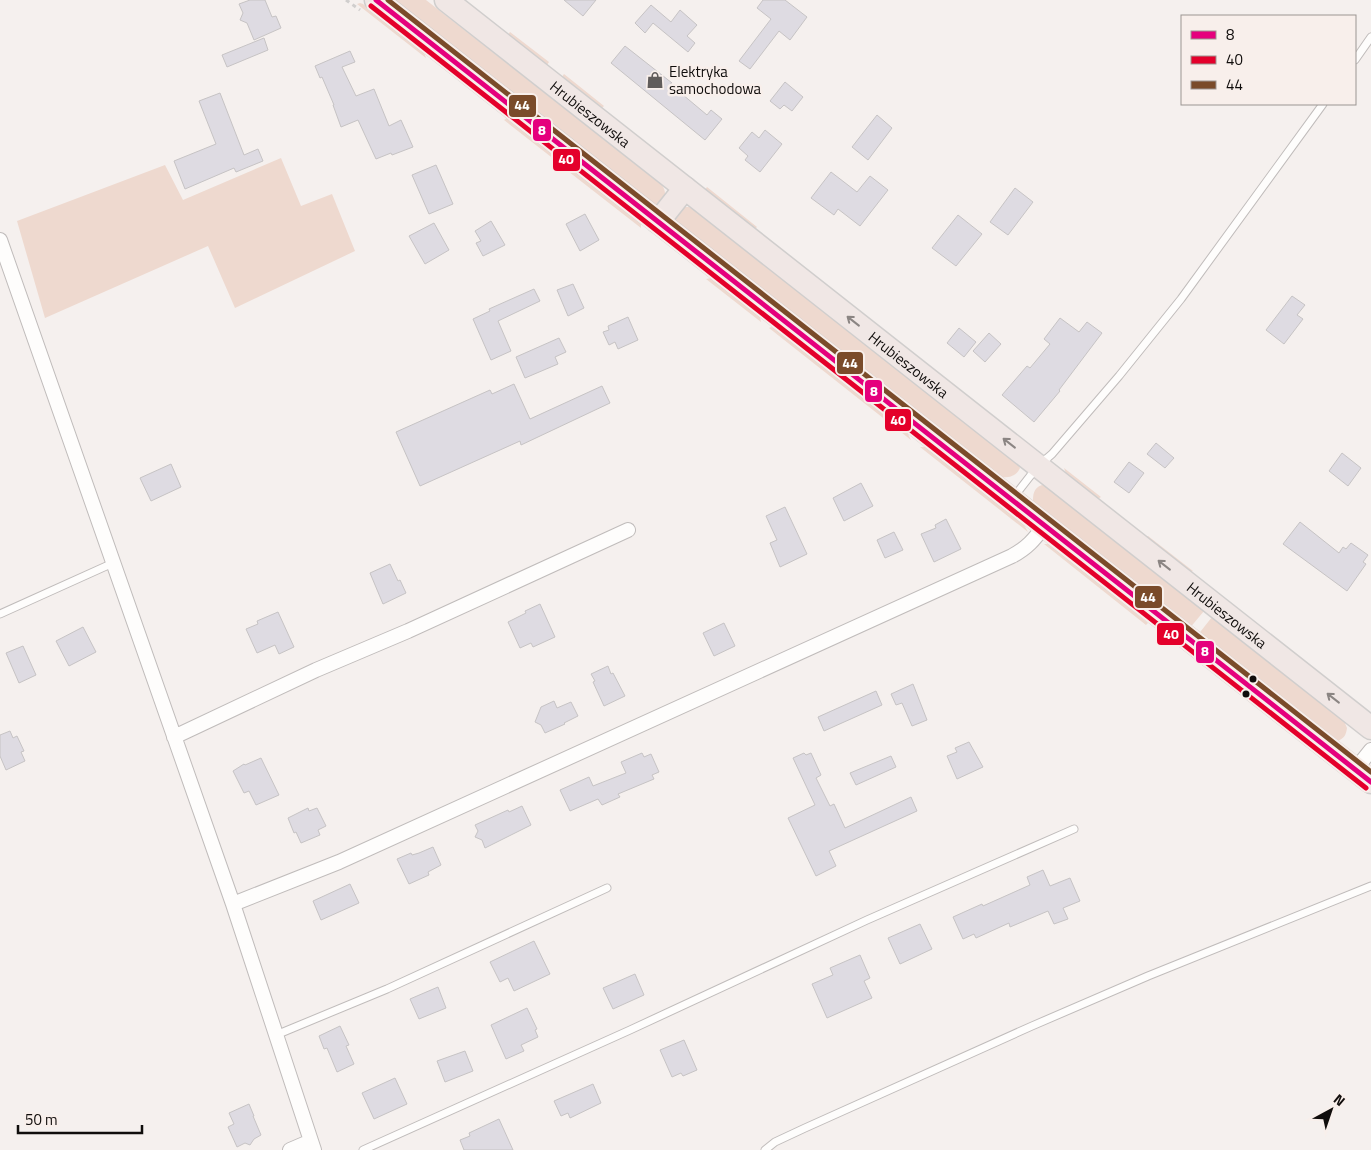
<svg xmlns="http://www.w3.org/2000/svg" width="1371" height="1150" font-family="'Titillium Web',sans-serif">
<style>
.green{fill:#eed9cf}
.building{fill:#dedbe2;stroke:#c6c3c4}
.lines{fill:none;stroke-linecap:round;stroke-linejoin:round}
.service-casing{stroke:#c0bcbb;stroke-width:9}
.minor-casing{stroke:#c0bcbb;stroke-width:16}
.primary-casing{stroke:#d0cecd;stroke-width:25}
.path{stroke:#d0cecd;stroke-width:3;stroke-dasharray:4 4;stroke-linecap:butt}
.service{stroke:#fefdfc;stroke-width:7}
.minor{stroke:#fefdfc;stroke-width:14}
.primary{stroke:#f0e7e5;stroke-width:22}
.bus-1-casing{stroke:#f8efeb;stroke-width:9}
.bus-2-casing{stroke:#f8efeb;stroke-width:9}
.bus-3-casing{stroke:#f8efeb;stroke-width:9}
.bus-1{stroke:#e5007d;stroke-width:5}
.bus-2{stroke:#e4002b;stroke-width:5}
.bus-3{stroke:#7a4b2a;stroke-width:5}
.oneway{stroke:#8b8583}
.bus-dot{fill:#100d0c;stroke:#f8efeb;stroke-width:2}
.labels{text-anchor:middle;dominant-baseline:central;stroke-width:5;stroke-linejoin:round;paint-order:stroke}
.poi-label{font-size:15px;fill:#100d0c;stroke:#f8efeb;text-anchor:start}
.street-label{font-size:15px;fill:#100d0c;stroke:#f8efeb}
.line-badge{stroke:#f8efeb;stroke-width:2}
.badge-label{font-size:14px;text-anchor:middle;font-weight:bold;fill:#fff}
</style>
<rect width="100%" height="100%" fill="#f5f0ee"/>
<path class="green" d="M389 0H426L662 185C668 194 665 204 653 205Z
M360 3 363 4 424 52 426 58 357 4Z
M510 32 549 62 547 65 542 66 508 35Z
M564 74 604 106 602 108 597 109 562 77Z
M507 118 556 156 555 160 504 120Z
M281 158 301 206 332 194 355 251 235 308 208 246 45 318 17 221 165 165 183 200Z
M569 166 641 223V228L564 168Z
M707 187 757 227 755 229 705 190Z
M683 207H689L696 211 1018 464 1020 468C1016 477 1008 478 999 477L676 226 673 217Z
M711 278 760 317 761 322 706 279Z
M771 327 774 328 908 434 911 440 769 328Z
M920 447H926L1024 525 1028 532Z
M1064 468 1101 497 1096 500 1067 477Z
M1042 485 1046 486 1204 611 1189 629 1033 503C1033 495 1033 488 1042 485Z
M1148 536 1193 571 1188 573 1148 542 1147 537Z
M1044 544H1051L1148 623 1146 625Z
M1212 617 1344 721 1347 728C1346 735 1344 739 1337 741L1197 636Z"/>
<path class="building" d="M250 0H265L272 17 276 16 281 28 254 40 247 23 240 20 243 13 239 4Z
M564 0H596L583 16Z
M763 0H785L807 17 790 40 779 31 750 69 739 61 771 19 757 8Z
M651 5 671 22 680 10 697 25 687 36 695 43 688 52 653 23 645 33 635 23Z
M264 38 268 50 227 67 222 55Z
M625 46 672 83 670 84 707 115 711 110 722 119 705 140 611 63Z
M350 51 355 62 342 67 356 96 374 89 389 126 401 120 413 147 392 155 391 153 376 159 358 120 341 127 333 105H334L322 77 320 78 315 66Z
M785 82 803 97 792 111 784 105 780 109 770 101Z
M220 93 244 155 258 149 263 161 236 172 234 168 185 189 174 161 216 144 199 101Z
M877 115 892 128 868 160 852 147Z
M765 130 782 144 760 172 745 160 748 156 739 148 752 132 759 138Z
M436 165 453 204 429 214 412 175Z
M831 172 857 192 870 176 888 190 860 226 838 209 834 215 811 198Z
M1015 188 1033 202 1008 235 990 222Z
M585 214 599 240 580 251 566 224Z
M958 215 982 234 956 266 932 248Z
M491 221 505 245 483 256 476 243 481 241 475 231Z
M434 223 449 250 425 264 409 236Z
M573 284 584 308 568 316 557 290Z
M534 289 540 301 498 321 511 351 491 360 473 319 490 311 489 309Z
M1292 296 1305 305 1297 315 1303 319 1284 344 1266 330Z
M628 317 638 340 618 349 615 342 609 345 603 332 609 330 608 326Z
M1060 318 1079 332 1087 322 1102 333 1059 390 1060 391 1034 422 1002 395 1027 366 1030 368 1050 344 1044 339Z
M959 328 976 342 964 357 947 343Z
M989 333 1001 344 985 362 973 351Z
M559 338 566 352 555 357 558 364 525 378 516 357Z
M514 384 530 419 602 386 610 403 521 445 520 441 420 486 396 432 490 390 492 394Z
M1156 443 1174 458 1165 468 1147 454Z
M1342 453 1361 468 1348 486 1329 471Z
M1129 462 1144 473 1129 493 1114 482Z
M171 464 181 487 151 501 140 478Z
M861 483 873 506 844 521 833 498Z
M785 507 807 554 780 567 770 543 777 540 766 516Z
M946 519 961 549 934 562 921 534 936 528 935 525Z
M1300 522 1339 553 1343 547 1346 549 1351 543 1368 555 1363 562 1366 564 1347 591 1283 544Z
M894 532 903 550 885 558 877 540Z
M390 564 398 581 400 580 406 593 383 604 370 573Z
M540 604 555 637 533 647 531 643 520 648 508 622 526 613 525 611Z
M278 612 294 647 279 654 275 645 257 653 246 629 258 624 257 621Z
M724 623 735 646 714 656 703 633Z
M83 627 96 652 69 666 56 641Z
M23 646 36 675 19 683 6 653Z
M608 666 611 674 613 673 625 696 604 706 593 682 595 681 591 674Z
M913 684 927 720 912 726 902 703 896 705 891 694Z
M876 691 882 705 824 731 818 717Z
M554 701 557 708 571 702 578 716 564 723 565 724 545 733 541 725 535 722 541 707Z
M10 731 13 738 17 736 24 751 21 752 25 761 6 770 0 756V735Z
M969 742 983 767 957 779 947 756 957 752 955 748Z
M642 753 644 757 651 754 659 772 652 775 654 779 618 794 620 797 602 805 598 799 570 811 560 790 589 777 593 786 626 773 621 762Z
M804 753 806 755 811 753 821 775 816 778 830 806 834 804 845 828 911 797 917 811 829 851 836 866 816 876 788 818 815 805 793 758Z
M891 756 896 767 856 785 850 773Z
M261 758 279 795 256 805 249 791 244 793 233 771 244 764 245 765Z
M522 806 531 825 485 848 482 840 475 837 478 831 475 825 508 810 509 812Z
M308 808 309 811 317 808 326 826 318 830 320 835 301 843 296 832 294 833 288 818Z
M433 847 441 865 428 872 429 875 409 884 397 859 411 853 412 855 419 853Z
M1043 870 1050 886 1070 878 1080 901 1063 908 1068 919 1054 924 1048 911 1010 927 1009 923 976 938 974 934 963 939 953 917 982 904 983 906 1030 885 1027 877Z
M350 884 359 903 321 920 313 901Z
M920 924 932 949 900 964 888 938Z
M534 941 550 974 514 991 508 978 500 982 490 962Z
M860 955 870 978 864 981 872 998 827 1018 812 984 833 975 830 968Z
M635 974 644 995 613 1009 603 988Z
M438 987 446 1008 419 1019 410 999Z
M527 1008 537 1029 535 1030 538 1037 521 1045 524 1051 506 1059 491 1025Z
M340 1026 349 1045 346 1046 354 1064 337 1072 327 1048 324 1049 319 1036Z
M684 1040 697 1070 683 1076 681 1073 672 1077 660 1050Z
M465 1051 473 1071 445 1082 437 1061Z
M395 1078 407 1104 374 1119 362 1093Z
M593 1084 601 1103 570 1118 568 1113 561 1116 554 1101Z
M249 1104 254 1116H253L261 1135 254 1139 250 1145 245 1143 237 1147 228 1127 234 1124 229 1113Z
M499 1119 513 1150H464L460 1140 470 1136 469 1133Z"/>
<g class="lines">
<g class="service-casing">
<path id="service" d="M1355 60 1371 37
M1013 498 1038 466 1052 454 1119 376 1181 299 1323 104
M0 614 113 563
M276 1035 387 989 607 888
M363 1150 630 1030 867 920 1074 829
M765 1150 775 1142 805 1128 1032 1026 1148 976 1371 886"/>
</g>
<g class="minor-casing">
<path id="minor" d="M0 240 233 904 314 1150
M174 737 316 670 408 631 628 530
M1355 770 1371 750
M233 904 339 862 1012 556C1027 548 1034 540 1044 526
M290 1150 311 1141"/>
</g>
<g class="primary-casing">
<g id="primary">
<path d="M376 0 1371 782"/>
<path id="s1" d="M446 0 1371 728"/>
<path d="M658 222 685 188"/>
</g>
</g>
<path class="path" d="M346 0 360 10"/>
<use href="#service" class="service"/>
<use href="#minor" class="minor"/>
<use href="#primary" class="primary"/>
<g class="bus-1-casing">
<path id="bus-1" d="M376 0 1371 782"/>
</g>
<g class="bus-2-casing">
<path id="bus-2" d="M371 6 1366 788"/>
</g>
<g class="bus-3-casing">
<path id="bus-3" d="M388 0 1371 772"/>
</g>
<use href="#bus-1" class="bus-1"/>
<use href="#bus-2" class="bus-2"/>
<use href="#bus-3" class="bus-3"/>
</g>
<defs><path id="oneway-shaft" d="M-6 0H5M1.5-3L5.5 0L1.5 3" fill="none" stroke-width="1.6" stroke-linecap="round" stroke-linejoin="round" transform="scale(1.25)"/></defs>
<g class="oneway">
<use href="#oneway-shaft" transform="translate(853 321) rotate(-142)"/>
<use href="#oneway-shaft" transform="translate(1009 443) rotate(-142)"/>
<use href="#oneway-shaft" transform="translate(1164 565) rotate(-142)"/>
<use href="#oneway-shaft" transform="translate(1333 698) rotate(-142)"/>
</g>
<defs>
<g id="shop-bare" transform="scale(1.35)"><path d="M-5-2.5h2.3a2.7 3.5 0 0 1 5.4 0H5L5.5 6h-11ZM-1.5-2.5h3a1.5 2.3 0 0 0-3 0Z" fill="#605c5b" stroke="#f8efeb" stroke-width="2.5" paint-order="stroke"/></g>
</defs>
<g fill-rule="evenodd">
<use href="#shop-bare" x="655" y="80"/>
</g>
<g class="bus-dot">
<circle cx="1253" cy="679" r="4.5"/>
<circle cx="1246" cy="694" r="4.5"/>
</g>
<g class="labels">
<g class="poi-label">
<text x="669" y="71">Elektryka<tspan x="669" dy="17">samochodowa</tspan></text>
</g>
<g class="street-label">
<text stroke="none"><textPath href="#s1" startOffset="184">Hrubieszowska</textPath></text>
<text stroke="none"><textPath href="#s1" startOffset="589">Hrubieszowska</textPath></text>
<text stroke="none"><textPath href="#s1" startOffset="994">Hrubieszowska</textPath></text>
</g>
</g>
<g class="line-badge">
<rect x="508" y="94" width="29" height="24" rx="5" fill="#7a4b2a"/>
<rect x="532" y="118" width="20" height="24" rx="5" fill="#e5007d"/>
<rect x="552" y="148" width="29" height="24" rx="5" fill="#e4002b"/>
<rect x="836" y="351" width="28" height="24" rx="5" fill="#7a4b2a"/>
<rect x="864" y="379" width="19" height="24" rx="5" fill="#e5007d"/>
<rect x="884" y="408" width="28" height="24" rx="5" fill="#e4002b"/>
<rect x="1134" y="585" width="29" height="24" rx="5" fill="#7a4b2a"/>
<rect x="1156" y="622" width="29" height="24" rx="5" fill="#e4002b"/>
<rect x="1195" y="640" width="20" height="24" rx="5" fill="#e5007d"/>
</g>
<g class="badge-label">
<text x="522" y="110">44</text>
<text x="542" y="135">8</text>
<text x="566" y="164">40</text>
<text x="850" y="368">44</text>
<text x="874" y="396">8</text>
<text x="898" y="425">40</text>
<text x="1148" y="602">44</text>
<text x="1171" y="639">40</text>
<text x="1205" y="656">8</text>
</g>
<rect x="1181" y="15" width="175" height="90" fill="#f8efeb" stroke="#9b9592"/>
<rect x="1191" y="31" width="25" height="8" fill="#e5007d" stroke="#9b9592"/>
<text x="1226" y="40" font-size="15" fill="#100d0c">8</text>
<rect x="1191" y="56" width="25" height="8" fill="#e4002b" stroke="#9b9592"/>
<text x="1226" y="65" font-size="15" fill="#100d0c">40</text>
<rect x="1191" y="81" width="25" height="8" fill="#7a4b2a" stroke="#9b9592"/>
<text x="1226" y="90" font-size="15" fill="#100d0c">44</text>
<g transform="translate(1331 1110) rotate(40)" stroke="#f8efeb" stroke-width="4" paint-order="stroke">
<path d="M0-4L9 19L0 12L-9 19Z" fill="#100d0c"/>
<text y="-8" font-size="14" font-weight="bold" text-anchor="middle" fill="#100d0c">N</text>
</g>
<path d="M18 1125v8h124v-8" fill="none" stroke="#100d0c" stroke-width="2.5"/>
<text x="25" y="1125" font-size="15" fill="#100d0c" stroke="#f8efeb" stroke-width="4" paint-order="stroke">50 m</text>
</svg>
